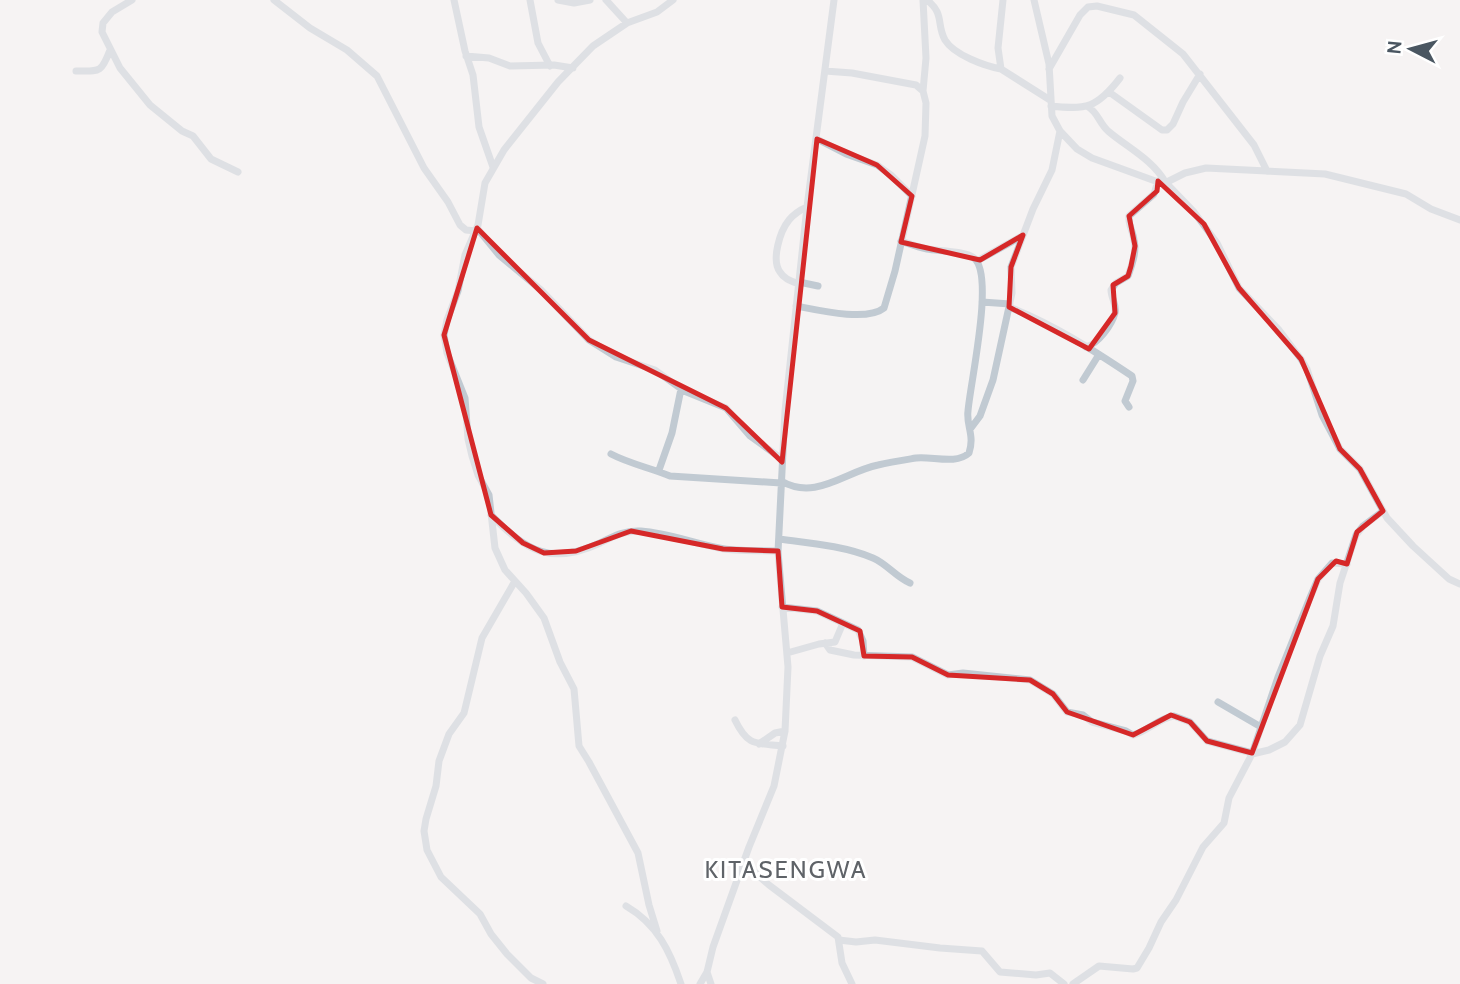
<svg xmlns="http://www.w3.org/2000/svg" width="1460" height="984" font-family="Cabin,sans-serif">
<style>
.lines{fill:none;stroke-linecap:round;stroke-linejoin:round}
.minor{stroke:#c1cad2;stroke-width:7}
.marked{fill:none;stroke:#d62828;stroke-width:5;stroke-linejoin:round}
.labels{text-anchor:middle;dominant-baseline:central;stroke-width:6;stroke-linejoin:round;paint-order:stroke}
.quarter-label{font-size:24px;letter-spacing:2px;fill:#5f6368;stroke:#fff}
</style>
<rect width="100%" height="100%" fill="#f5f3f3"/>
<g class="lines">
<path class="minor" d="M132 0 112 12 103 23 102 32 120 68 150 105 182 131 193 136 211 159 238 172
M274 0 310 28 347 50 377 76 424 168 448 202 460 225 466 230 476 231
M454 0 465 51 473 75 479 127 493 167
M530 0 538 43 550 66
M558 0 574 3 590 0
M606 0 627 23
M923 0 926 58 923 91
M927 0C945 14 936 24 945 40 954 55 985 66 1001 69
M1003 0 998 48 1001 69 1050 100
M1034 0 1049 64 1052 116 1060 131 1077 149 1092 158 1169 186 1194 212 1217 243 1239 288 1279 330 1301 359 1307 369 1322 415 1340 449 1360 469 1387 518 1413 546 1449 579 1460 584
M466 56 489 58 510 66 554 65 573 68
M1049 69 1080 15 1088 7 1097 6 1134 15 1183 54 1254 145 1267 171
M76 71C99 71 101 74 110 50
M1109 92 1162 130H1167L1173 124 1183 102 1200 74
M1051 106C1086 110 1097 108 1120 78
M1087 106C1098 112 1099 123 1108 131 1128 148 1152 159 1166 183
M817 139 846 154 877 165 891 175 912 196
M1165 183 1185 173 1206 168 1325 174 1406 194 1431 209 1460 220
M477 228 499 255 541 290 589 340 616 357 655 370 684 391 726 408 750 436 782 459
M977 261 1022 236
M799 282 818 286
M799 284C791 281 784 279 780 272 771 260 780 231 789 220 794 214 800 210 807 207
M982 302 1010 304
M796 306C817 310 867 322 884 308L895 271 925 136 926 103 923 91 916 85 852 73 825 71
M1009 307C1053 324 1093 350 1132 376L1133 381 1125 401 1129 407
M1086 347C1098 344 1112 325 1115 313 1117 305 1111 298 1111 290L1116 283 1128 276C1132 264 1137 252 1134 240 1133 231 1128 225 1129 216L1154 194 1158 181
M1083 380 1098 356
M971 428 980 416 993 380 1012 293 1011 267 1033 209 1052 170 1060 131
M611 454C630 464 651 468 670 476L781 483
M659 470 672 433 681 389
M781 481C816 501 844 472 878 465 891 462 904 460 916 458 932 456 956 465 969 453 975 435 966 426 968 411 970 384 995 275 974 258 966 251 939 251 927 249 918 247 910 244 901 241
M491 515C526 551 551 566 600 543 614 536 625 530 641 531 668 533 692 543 719 548 738 552 759 550 778 551
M779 539C809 543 845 546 873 558 887 564 896 577 910 583
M515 581 482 638 464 713 449 734 439 761 436 786 426 819 424 831 427 850 441 877 480 914 491 934 507 954 531 978 543 984
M782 607 817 611 858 630 863 641 864 656
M825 643 830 650 854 655 912 657 948 675 963 673 1030 680 1053 694 1067 712 1083 715 1092 722 1126 731 1133 735C1148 731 1159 718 1174 716L1190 722 1207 741 1252 753
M787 653 819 644 835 642 843 623
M1218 702 1261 727
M735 720C748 747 756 743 783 746
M759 744 775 733 785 731
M1252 754 1269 750 1285 742 1300 725 1320 656 1333 626 1340 583 1356 535 1363 526 1383 511
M743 862 769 885 838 937 842 963 852 984
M626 906C657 924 670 951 681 984
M657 931 649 905 638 853 589 762 579 746 574 689 560 662 544 618 526 593 505 570 495 548 489 495 478 475 472 456 468 439 465 398 447 353 444 335 447 320 458 291 465 255 478 225 485 183 504 150 558 82 593 46 627 23 657 12 673 0
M839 940 856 942 875 940 940 948 982 951 1000 972 1036 975 1050 973 1064 984
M700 984 707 972
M711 984 707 972 713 947 749 847 774 786 785 731 788 667 778 552 785 411 807 207 834 0
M1073 984 1099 966 1133 969 1137 968 1149 948 1161 922 1176 900 1203 847 1224 823 1229 798 1252 754 1278 677 1309 600 1318 579 1332 563 1347 564"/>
</g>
<path d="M0 0H1460V984H0ZM817 139 877 165 912 196 901 242 980 260 1023 235 1011 267 1009 307 1089 349 1115 313 1113 285 1128 276 1131 266 1135 246 1129 216 1157 191 1158 181 1204 224 1239 288 1301 359 1340 449 1360 469 1383 511 1357 532 1347 564 1336 561 1318 579 1252 753 1207 741 1190 722 1171 715 1133 735 1067 712 1053 694 1030 680 948 675 912 657 864 656 860 631 817 611 782 607 778 551 723 549 631 531 576 551 544 553 523 543 491 515 444 335 477 228 589 340 726 408 782 462Z" fill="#f5f3f3" fill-opacity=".55" fill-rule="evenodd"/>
<path class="marked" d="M817 139 877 165 912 196 901 242 980 260 1023 235 1011 267 1009 307 1089 349 1115 313 1113 285 1128 276 1131 266 1135 246 1129 216 1157 191 1158 181 1204 224 1239 288 1301 359 1340 449 1360 469 1383 511 1357 532 1347 564 1336 561 1318 579 1252 753 1207 741 1190 722 1171 715 1133 735 1067 712 1053 694 1030 680 948 675 912 657 864 656 860 631 817 611 782 607 778 551 723 549 631 531 576 551 544 553 523 543 491 515 444 335 477 228 589 340 726 408 782 462Z"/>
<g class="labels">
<g class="quarter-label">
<text x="786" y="869">KITASENGWA</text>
</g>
</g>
<g transform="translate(1411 49) rotate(276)" stroke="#ffffff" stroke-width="5" paint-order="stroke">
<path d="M0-5L12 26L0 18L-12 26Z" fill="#4a5661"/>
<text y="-10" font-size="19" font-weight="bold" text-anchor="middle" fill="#4a5661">N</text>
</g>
</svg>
